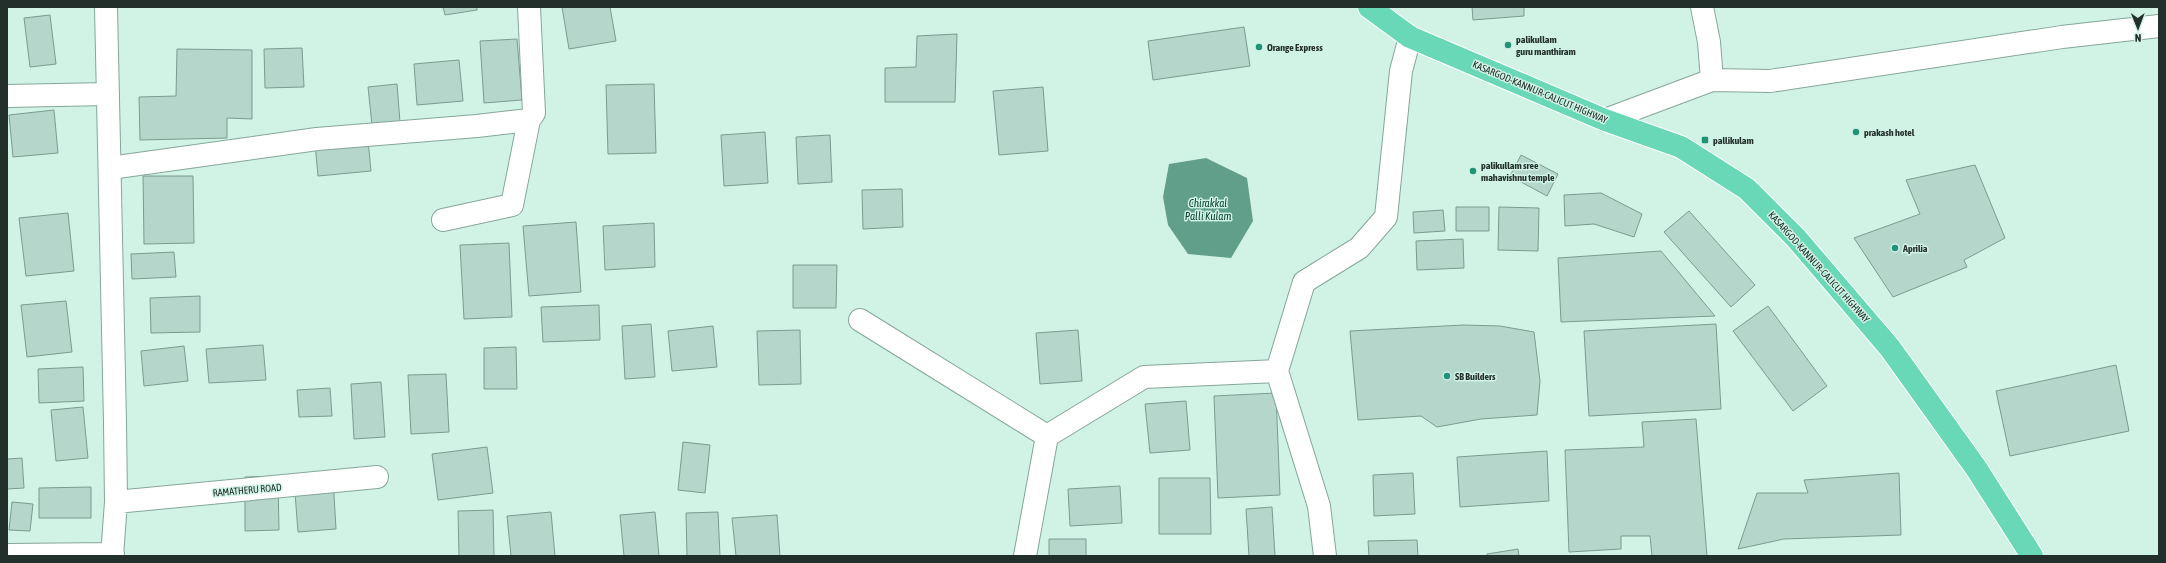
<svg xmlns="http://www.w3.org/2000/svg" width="2166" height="563" font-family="'Asap Condensed',sans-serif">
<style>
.water{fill:#619f8b}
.building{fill:#b5d6ca;stroke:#7b9b8f}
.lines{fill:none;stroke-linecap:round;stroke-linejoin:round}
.minor-casing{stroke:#85a69a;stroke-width:24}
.highway-casing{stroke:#fff;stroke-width:24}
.minor{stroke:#fff;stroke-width:22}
.highway{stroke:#69d8b6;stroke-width:22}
.poi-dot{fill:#209275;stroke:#d1f3e6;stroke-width:1.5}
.labels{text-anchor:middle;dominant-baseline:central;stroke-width:3;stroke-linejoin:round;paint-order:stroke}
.poi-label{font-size:10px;font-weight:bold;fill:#222f2b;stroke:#d1f3e6;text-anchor:start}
.street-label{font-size:10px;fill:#222f2b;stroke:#d1f3e6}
.water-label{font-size:11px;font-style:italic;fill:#013c2d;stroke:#d1f3e6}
</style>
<rect width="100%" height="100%" fill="#d1f3e6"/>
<path class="water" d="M1206 158 1247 178 1253 221 1231 258 1188 254 1168 225 1163 197 1169 164Z"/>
<path class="building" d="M443 7H477V10L445 15Z
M562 7H610L616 41 569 49Z
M1472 7H1524V16L1473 20Z
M50 15 56 64 30 67 24 18Z
M1244 27 1250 66 1153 80 1148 41Z
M957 34 955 102H885V68L916 67 917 36Z
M517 39 522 100 484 103 480 41Z
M302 48 304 87 265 88 264 49Z
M177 49 252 50V119L227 118V138L140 140 139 97 176 96Z
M459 60 463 101 417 105 414 64Z
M397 84 400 122 372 125 368 87Z
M654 84 656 153 608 154 606 85Z
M1043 87 1048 151 999 155 993 91Z
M54 110 58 153 13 157 9 115Z
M765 132 768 183 724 186 721 135Z
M830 135 832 182 798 184 796 137Z
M368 140 371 171 318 176 315 144Z
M1521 155 1558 174 1547 196 1510 176Z
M1975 165 2005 238 1964 260 1967 267 1893 297 1854 238 1920 214 1906 180Z
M143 176H193L194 243 144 244Z
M902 189 903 227 863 229 862 190Z
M1601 193 1642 214 1634 237 1594 224 1565 226 1564 195Z
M1456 207H1489V231H1456Z
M1499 207 1539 208 1538 251 1498 250Z
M1443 210 1445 231 1414 233 1413 212Z
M1689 211 1755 285 1731 307 1664 232Z
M68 213 74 271 26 276 19 218Z
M576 222 581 292 529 296 523 226Z
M654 223 655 267 605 270 603 226Z
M1463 239 1464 268 1417 270 1416 241Z
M509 243 512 317 464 319 460 245Z
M1661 251 1715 316 1561 322 1558 258Z
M174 252 176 277 132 279 131 254Z
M793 265H837L836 308H793Z
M200 296V332L151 333 150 298Z
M66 301 72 352 27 357 21 305Z
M599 305 600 340 543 342 541 307Z
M1768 306 1827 386 1793 411 1733 331Z
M651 324 655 377 625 379 622 326Z
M1716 324 1721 409 1589 416 1584 331Z
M1463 325 1500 326 1534 332 1540 381 1537 415 1481 419 1437 427 1421 416 1358 420 1350 331Z
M713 326 717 367 672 371 668 331Z
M800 330 801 384 759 385 757 331Z
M1078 330 1082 381 1040 384 1036 333Z
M263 345 266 380 209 383 206 349Z
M184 346 188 381 144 386 141 351Z
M516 347 517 389H484V348Z
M2116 365 2129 431 2010 456 1996 391Z
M83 367 84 401 39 403 38 369Z
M446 374 449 432 411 434 408 375Z
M381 382 385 437 354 439 351 384Z
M330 388 332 416 299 417 297 390Z
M1276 393 1280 495 1218 498 1214 396Z
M1186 401 1190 450 1150 453 1145 404Z
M83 407 88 458 56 461 51 410Z
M1696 419 1707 556H1652L1650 536H1621V549L1569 552 1565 450 1644 447 1642 422Z
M683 442 710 445 705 493 678 490Z
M487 447 493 493 438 500 432 454Z
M1547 451 1549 501 1460 507 1457 457Z
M22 458 24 488 7 489V459Z
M1413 473 1415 514 1374 516 1373 475Z
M1899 473 1901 535 1784 539 1738 549 1757 493H1808L1804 480Z
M278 476 279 530 245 531V477Z
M333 478 336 529 298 532 294 480Z
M1159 478H1210L1211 534H1159Z
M1120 486 1122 523 1070 526 1068 489Z
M91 487V518H39V488Z
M12 502 33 504 30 531 9 530Z
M1272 507 1275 556H1249L1246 509Z
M493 510 494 556H459L458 511Z
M551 512 555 556H511L507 516Z
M655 512 659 556H624L620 515Z
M718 512 720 556H687L686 513Z
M777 515 780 556H736L732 518Z
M1049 539H1086V556H1049Z
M1417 540 1418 556H1369L1368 541Z
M1518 549 1519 556H1487V554Z"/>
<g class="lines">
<g class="minor-casing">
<path id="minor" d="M106 7 115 422 116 502 112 556
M1702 7 1709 42 1712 80
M7 96 108 94
M1605 120 1712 80 1770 81 2062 37 2159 26
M110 168 317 139 477 126 529 120 534 113 529 7
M443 220 512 205 529 120
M860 320 1047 436
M116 502 377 477
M7 555 113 554
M1025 556 1047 436 1144 377 1277 371
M1325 556 1319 506 1277 371 1304 282 1359 248 1386 217 1401 71 1410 37"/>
</g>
<g class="highway-casing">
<path id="highway" d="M1369 7 1410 37 1605 120 1681 147 1747 189 1796 238 1890 348 1976 468 2032 556"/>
</g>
<use href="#minor" class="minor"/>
<use href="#highway" class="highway"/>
</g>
<g class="poi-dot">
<circle cx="1508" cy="45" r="4"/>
<circle cx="1259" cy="47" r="4"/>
<circle cx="1856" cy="132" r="4"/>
<rect x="1701" y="136" width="8" height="8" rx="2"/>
<circle cx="1473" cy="171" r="4"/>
<circle cx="1895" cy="248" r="4"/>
<circle cx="1447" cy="376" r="4"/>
</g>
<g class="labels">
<g class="poi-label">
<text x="1516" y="39">palikullam<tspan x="1516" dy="12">guru manthiram</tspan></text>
<text x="1267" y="47">Orange Express</text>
<text x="1864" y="132">prakash hotel</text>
<text x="1713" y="140">pallikulam</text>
<text x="1481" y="165">palikullam sree<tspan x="1481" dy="12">mahavishnu temple</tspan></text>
<text x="1903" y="248">Aprilia</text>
<text x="1455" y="376">SB Builders</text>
</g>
<g class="street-label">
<text transform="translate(1540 92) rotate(23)">KASARGOD-KANNUR-CALICUT HIGHWAY</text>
<text transform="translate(1819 267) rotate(48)">KASARGOD-KANNUR-CALICUT HIGHWAY</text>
<text transform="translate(247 490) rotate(-5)">RAMATHERU ROAD</text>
</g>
<g class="water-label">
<text x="1208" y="203">Chirakkal<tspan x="1208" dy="13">Palli Kulam</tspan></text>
</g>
</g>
<rect width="2166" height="563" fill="none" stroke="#222f2b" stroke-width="16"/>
<g transform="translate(2138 28) rotate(179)" stroke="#d1f3e6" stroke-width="3" paint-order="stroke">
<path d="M0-3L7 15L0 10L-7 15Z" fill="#222f2b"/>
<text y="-6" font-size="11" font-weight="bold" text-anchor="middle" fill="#222f2b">N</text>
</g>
</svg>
